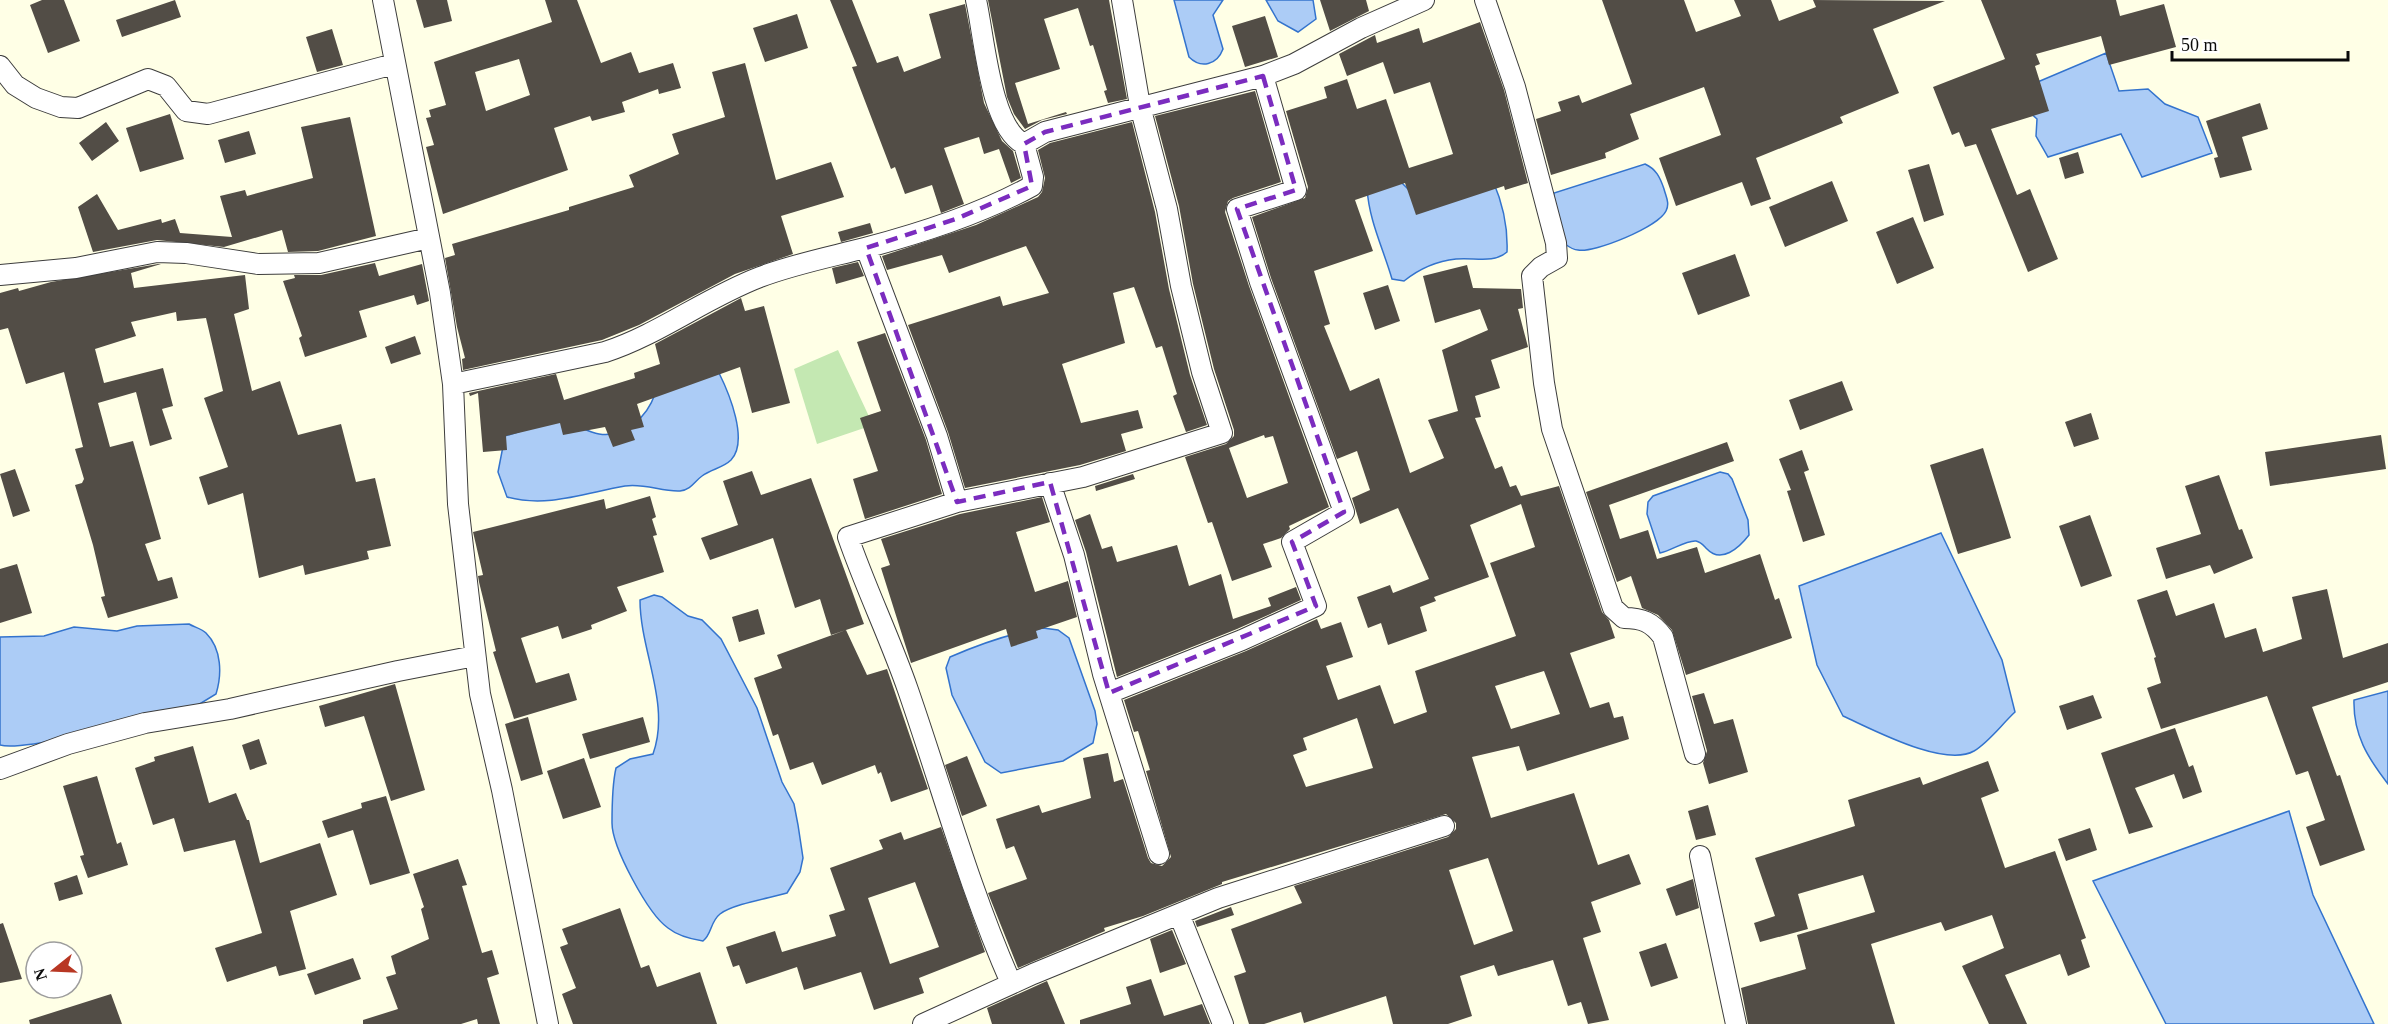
<svg xmlns="http://www.w3.org/2000/svg" width="2388" height="1024" font-family="'Times New Roman',serif">
<style>
.green{fill:#c4e8b2}
.water{fill:#acccf6;stroke:#3373cd;stroke-width:1.5}
.building{fill:#524d46;fill-rule:evenodd}
.lines{fill:none;stroke-linecap:round;stroke-linejoin:round}
.minor-casing{stroke:#3d3d3d;stroke-width:22}
.minor{stroke:#fff;stroke-width:20}
.marked{fill:none;stroke:#7b2cbf;stroke-width:4.5;stroke-dasharray:12 8;stroke-linejoin:round}
</style>
<rect width="100%" height="100%" fill="#ffffe6"/>
<path class="green" d="M838 350 873 425 817 444 794 369Z"/>
<path class="water" d="M1174 0H1223L1213 15 1223 49C1217 65 1201 69 1189 57Z
M1266 0H1313L1316 19 1298 32 1278 21Z
M2106 53 2119 91 2148 89 2165 104 2198 117 2212 153 2142 177 2121 134 2048 157 2036 136 2037 119 2027 110 2021 89Z
M1645 164C1656 169 1660 177 1664 189 1666 197 1670 203 1666 211 1658 227 1595 253 1578 250 1573 250 1569 247 1565 244L1552 204 1554 193Z
M1400 181 1410 191 1493 181C1503 204 1508 228 1507 252 1493 264 1474 257 1456 259 1437 261 1419 269 1404 281L1392 279C1383 248 1369 221 1367 188Z
M719 373C729 393 749 441 731 460 723 468 711 469 702 476 695 481 691 490 680 491 662 492 645 483 625 486 585 493 547 508 507 497L498 472 505 436C519 432 551 420 564 422 576 424 587 432 599 434 625 438 647 417 655 394Z
M1720 472 1728 474 1732 479 1748 520 1749 535C1739 548 1721 564 1707 549 1703 545 1701 542 1696 541 1686 540 1671 551 1660 553L1647 514 1648 502 1653 496Z
M1941 533 2002 660 2015 712C2002 724 1989 742 1974 751 1944 768 1872 729 1843 716L1817 665 1799 586Z
M654 595 662 597 688 616 702 620 721 639 757 708 782 782 794 804 798 825 803 858 800 872 787 893C770 898 733 904 720 914 710 922 712 934 703 941 690 939 678 936 668 928 648 914 612 847 612 823 612 808 613 781 616 768L630 759 653 754C671 704 640 651 640 600Z
M189 624C194 627 202 629 206 633 222 649 222 675 216 694L198 705C163 713 27 753 0 745V637L44 636 74 627 117 631 137 626Z
M1043 628 1058 630 1069 638 1095 711 1097 724 1093 743 1063 761 1001 773 985 762 952 695 946 668 950 657C980 644 1010 633 1043 628Z
M2388 691V784C2368 758 2353 735 2354 700Z
M2289 811 2313 895 2374 1024H2166L2093 881Z"/>
<path class="building" d="M42 0H64L80 41 48 53 30 5Z
M175 0 181 17 122 37 116 20Z
M416 0H447L452 21 424 28Z
M545 0H577L601 63 631 52 639 73 673 63 681 88 659 94 658 89 622 102 625 112 592 121 590 116 554 128 568 170 443 214 426 147 434 145 426 118 431 117 429 110 446 105 434 62 552 22ZM519 59 530 95 486 111 475 72Z
M830 0H852L877 63 898 56 904 72 941 58 929 14 965 4 984 103 1002 141 1013 151 1021 178 1011 183 999 149 984 154 979 137 944 148 964 204 941 213 932 185 905 194 895 167 891 169 852 67 857 66Z
M988 0H1109L1127 99 1108 103 1104 91 1107 90 1093 45 1090 46 1078 8 1044 19 1060 69 1015 83 1028 124 1066 112 1067 114 1042 120 1025 129 1014 114 1007 97Z
M1320 0H1366L1369 11 1330 31Z
M1602 0H1684L1696 32 1741 16 1734 0H1771L1779 21 1816 7 1813 0 1945 1 1873 29 1899 93 1840 117 1843 123 1756 158 1771 199 1751 206 1742 182 1676 206 1659 158 1721 135 1704 87 1630 114 1639 139 1605 153 1606 158 1551 175 1536 119 1561 111 1558 102 1579 95 1582 103 1632 84Z
M1981 0H2116L2120 16 2164 4 2176 47 2109 65 2101 36 2036 54 2040 64 2035 66 2049 111 1991 129 2017 195 2030 189 2058 259 2028 272 1976 144 1965 147 1959 132 1952 135 1933 87 2005 59Z
M797 14 808 48 765 62 753 28Z
M1265 16 1278 57 1245 67 1232 26Z
M1480 22 1504 90 1528 183 1505 190 1504 186 1416 215 1405 183 1355 200 1373 251 1314 271 1330 324 1324 326 1350 391 1379 378 1410 473 1444 458 1428 420 1458 411 1442 350 1488 330 1480 309 1435 323 1423 276 1467 265 1473 288 1521 289 1523 308 1518 309 1528 347 1491 360 1500 388 1475 396 1481 417 1475 418 1495 469 1502 466 1510 487 1516 485 1521 496 1559 486 1602 612 1609 620 1615 638 1570 653 1590 708 1609 702 1614 718 1623 716 1629 739 1527 771 1519 746 1472 757 1491 818 1574 793 1598 865 1629 854 1641 884 1591 902 1601 932 1583 938 1609 1020 1588 1024 1581 1002 1568 1006 1553 960 1498 976 1494 965 1460 976 1472 1016 1448 1024H1393L1386 996 1304 1023 1301 1012 1264 1024H1249L1234 976 1246 972 1231 929 1302 903 1294 886 1448 837 1456 829V823L1446 814 1222 882V884L1143 916 1104 928 1105 931 1018 968 988 893 1027 879 1014 846 1006 849 996 819 1039 805 1042 813 1091 798 1083 758 1108 753 1114 782 1123 779 1148 858 1151 863 1162 866 1171 857 1146 771 1150 770 1138 731 1134 732 1124 700 1246 651 1317 619 1321 629 1341 622 1353 657 1326 666 1338 700 1380 685 1394 724 1427 712 1415 671 1516 636 1490 563 1535 547 1521 504 1470 525 1489 577 1434 597 1436 601 1420 607 1427 631 1388 645 1381 623 1368 628 1357 597 1390 585 1393 593 1429 579 1398 508 1360 524 1352 498 1370 490 1357 451 1337 459 1271 278 1252 217 1305 198 1308 187 1286 111 1327 98 1324 87 1347 79 1357 109 1386 99 1409 168 1453 154 1430 82 1394 94 1383 62 1347 76 1339 54 1375 35 1377 43 1419 28 1423 43ZM1544 671 1560 714 1511 729 1495 686ZM1357 718 1373 768 1306 787 1293 755 1307 750 1303 738ZM1488 858 1513 931 1474 945 1449 870Z
M332 29 343 65 317 72 306 37Z
M745 63 776 180 831 162 844 197 781 216 793 254 735 274 639 325 602 340 463 370 462 359 465 358 457 327 445 258 455 255 452 244 569 210V207L634 187 629 175 679 154 672 134 725 117 712 72Z
M1255 91 1281 182 1233 198 1228 201 1225 212 1249 286 1329 507 1289 526 1290 529 1281 538 1263 544 1272 567 1232 581 1212 522 1208 523 1185 457 1226 444 1234 436V430L1214 369 1193 284 1179 206 1155 116ZM1264 435 1265 438 1273 436 1288 483 1247 498 1229 448Z
M2260 103 2268 129 2242 137 2252 170 2220 178 2214 158 2218 157 2206 121Z
M170 114 184 159 140 172 126 128Z
M350 117 376 236 318 251 288 252 282 230 224 247 157 240 93 252 78 207 97 194 118 230 161 219 162 223 175 219 180 233 232 237 220 196 245 190 247 196 313 178 301 127Z
M106 122 119 141 92 161 79 143Z
M1132 122 1155 212 1169 289 1190 375 1207 425 1186 432 1173 396 1177 394 1162 346 1156 348 1134 287 1113 293 1125 343 1062 364 1081 423 1138 410 1143 428 1121 434 1126 451 1080 465 965 488 948 432 908 325 1000 296 1003 306 1049 293 1026 246 949 273 942 255 887 270 882 256 976 225 1038 197 1042 192 1045 178 1038 150 1050 143Z
M249 131 256 154 225 163 218 140Z
M2078 152 2084 173 2065 179 2059 158Z
M1929 164 1944 215 1924 222 1908 170Z
M1832 181 1848 221 1785 247 1769 207Z
M1913 217 1934 268 1897 284 1876 232Z
M870 223 873 233 841 242 838 232Z
M1735 254 1750 296 1698 315 1682 273Z
M858 262 864 276 836 284 832 268Z
M375 263 379 276 422 264 429 301 417 305 414 295 359 311 367 337 305 357 299 338 302 336 283 281 295 278 294 275H321Z
M158 264H161L131 273 134 288 245 275 249 309 234 314 252 391 280 381 298 435 341 424 356 482 375 478 391 546 367 551 369 559 305 575 303 565 259 578 243 493 208 505 199 477 228 467 204 398 223 391 206 318 177 321 176 312 131 322 136 336 95 349 104 383 163 368 173 406 162 409 172 439 150 446 136 392 98 403 110 447 133 441 161 539 145 544 158 581 172 577 178 598 108 618 101 597 105 596 93 545 75 485 82 483 84 479 75 449 83 447 64 372 26 384 8 328 0 330V293L18 288 19 291 51 282Z
M1388 285 1400 321 1375 330 1363 293Z
M741 298 745 311 764 306 790 403 752 413 740 367 637 404 644 427 631 430 635 440 613 447 605 427 563 435 560 423 506 436 507 450 483 452 478 393 470 396 469 393 556 374 564 400 635 378 634 373 660 364 655 344Z
M885 333 926 440 942 494 865 519 853 479 878 471 860 418 881 411 857 342Z
M415 336 421 354 391 364 385 347Z
M1842 381 1853 410 1800 430 1789 400Z
M2091 413 2099 439 2074 447 2065 422Z
M2381 435 2386 469 2270 486 2265 452Z
M1727 442 1734 461 1609 505 1620 539 1648 530 1657 559 1697 547 1705 573 1760 554 1775 600 1779 598 1792 638 1686 675 1672 630 1658 615 1642 608 1631 576 1617 582 1586 492Z
M1983 448 2011 538 1958 554 1930 465Z
M1802 450 1809 470 1804 472 1825 535 1803 542 1787 491 1791 490 1779 459Z
M15 469 30 511 13 517 0 474Z
M752 471 761 495 811 478 864 624 831 635 820 599 795 608 773 538 710 560 701 538 738 525 723 481Z
M1133 474 1135 479 1096 491 1095 486Z
M2219 475 2239 530 2242 529 2253 558 2214 574 2210 565 2166 579 2156 548 2201 534 2185 486Z
M650 496 656 517 652 519 657 535 653 536 664 572 617 587 627 611 591 625 592 629 562 639 558 626 521 638 536 683 569 673 577 700 514 719 493 652 496 651 479 582 478 576 483 575 473 532 604 499 606 509Z
M1042 497 1050 522 1016 532 1035 592 1068 581 1077 617 1036 631 1038 638 1011 647 1006 629 911 663 881 568 890 565 881 539 960 514Z
M1090 514 1102 549 1112 546 1117 562 1177 545 1189 586 1221 574 1233 619 1271 606 1268 598 1296 587 1301 600 1237 629 1117 677 1086 552 1075 520Z
M2090 515 2112 576 2081 587 2059 526Z
M17 564 32 613 0 623V569Z
M2327 589 2343 658 2388 643V682L2312 707 2337 776 2340 775 2365 850 2320 866 2306 827 2325 820 2308 771 2296 775 2267 696 2161 729 2147 688 2161 683 2154 658 2156 657 2137 600 2167 590 2176 616 2214 603 2225 638 2256 628 2263 652 2302 639 2292 597Z
M758 609 765 634 739 642 732 617Z
M846 630 867 675 887 669 928 789 891 802 881 772 878 774 875 765 822 785 813 762 790 770 778 734 773 736 754 678 782 668 777 655Z
M395 684 425 790 391 801 364 716 325 727 319 706Z
M1704 693 1714 724 1733 719 1748 772 1709 784 1703 763 1707 751 1692 696Z
M2093 695 2102 718 2067 730 2059 706Z
M528 717 543 774 521 781 505 724Z
M643 717 650 742 590 759 582 734Z
M2175 728 2189 767 2193 765 2202 792 2183 799 2174 774 2135 788 2153 827 2129 834 2101 753Z
M259 739 267 764 250 770 242 745Z
M193 746 209 803 236 793 247 820H249L260 863 320 843 337 895 290 911 306 969 279 976 276 966 227 982 215 948 262 933 235 840 184 852 174 818 153 825 135 768 155 761 154 757Z
M967 756 987 806 962 816 945 765Z
M584 758 601 807 563 819 547 771Z
M1988 761 1999 791 1981 798 2005 868 2055 851 2086 938 2081 940 2090 967 2068 976 2060 954 2005 975 2027 1024H1989L1962 966 2004 948 1992 915 1945 931 1941 922 1871 944 1895 1024H1748L1741 988 1806 969 1797 935 1875 912 1863 875 1798 894 1808 929 1760 942 1754 923 1775 916 1755 858 1855 826 1848 800 1920 777 1923 785Z
M97 776 117 844 121 842 128 865 88 878 80 856 84 855 63 786Z
M386 796 410 873 370 885 353 830 328 838 322 821 362 808 361 803Z
M1708 805 1716 835 1696 840 1688 811Z
M941 827 985 952 919 978 924 993 874 1010 861 972 804 990 797 967 746 984 739 965 733 967 726 947 775 931 782 952 836 936 829 915 845 910 830 868 883 849 879 840 901 832 904 840ZM915 882 939 947 890 964 868 898Z
M2090 828 2097 850 2066 861 2058 839Z
M458 859 467 885 462 886 482 953 492 950 499 974 487 978 500 1024H478L477 1019 461 1024H363V1020L398 1009 386 977 396 974 391 956 429 939 421 909 424 907 413 874Z
M77 875 83 894 59 901 54 883Z
M1693 879 1699 908 1676 916 1666 889Z
M1231 907 1234 915 1197 927 1195 921Z
M620 908 641 968 649 965 657 987 700 972 717 1024H573L562 994 576 988 560 947 568 944 562 929Z
M3 923 22 979 0 983V924Z
M1172 930 1186 964 1160 973 1150 939Z
M1666 943 1678 978 1651 987 1639 952Z
M353 958 361 979 315 995 307 974Z
M1151 979 1164 1016 1202 1004 1210 1024H1080V1020L1131 1004 1126 987Z
M1047 981 1065 1024H992L987 1008Z
M111 994 122 1024H30L29 1020Z"/>
<g class="lines">
<g class="minor-casing">
<path id="minor" d="M383 0 440 293 453 384 458 504 480 694 502 790 548 1024
M976 0C984 34 990 128 1024 144
M1485 0 1515 87 1556 243 1557 258 1541 267 1532 276 1544 383 1552 429 1613 608 1624 618C1642 618 1652 622 1663 637L1695 754
M0 66 15 85 36 98 61 107 78 108 148 79 166 86 186 111 208 114 394 64
M866 248 937 436 957 502 848 537C866 589 890 638 908 690 942 788 969 888 1011 983
M0 275 76 268 157 252 186 253 258 264 319 263 429 238
M453 384 605 352C660 334 705 298 760 277 794 264 830 257 865 248 922 233 981 214 1032 186L1033 177 1024 144 1045 132 1263 76 1294 64 1361 28 1424 0
M1050 483 1074 555 1103 674 1159 854
M957 502 1083 477 1222 433 1202 372 1181 286 1167 209 1140 106 1122 0
M1109 693 1242 640 1316 606 1292 542 1344 512 1260 282 1237 209 1296 190 1263 76
M0 769 68 744 145 723 230 709 398 671 475 656
M1700 856 1736 1024
M1179 914 1223 1024
M923 1024 1033 974 1218 898 1444 826"/>
</g>
<use href="#minor" class="minor"/>
</g>
<path class="marked" d="M1263 76 1296 190 1237 209 1344 512 1292 542 1316 606 1109 693 1050 482 957 502 866 248 956 219 1032 186 1024 144 1045 132Z"/>
<g transform="translate(54 970) rotate(252)"><circle r="28" fill="#ffffff" stroke="#9d9d9d" stroke-width="1.5"/>
<path d="M0-4.5L10 22L0 15L-10 22Z" fill="#b83723"/>
<text y="-9" font-size="16" font-weight="bold" text-anchor="middle" fill="#0a0a0a">N</text>
</g>
<path d="M2172 51v9h176v-9" fill="none" stroke="#0a0a0a" stroke-width="3"/>
<text x="2181" y="51" font-size="18" fill="#0a0a0a" stroke="#ffffff" stroke-width="4.5" paint-order="stroke">50 m</text>
</svg>
